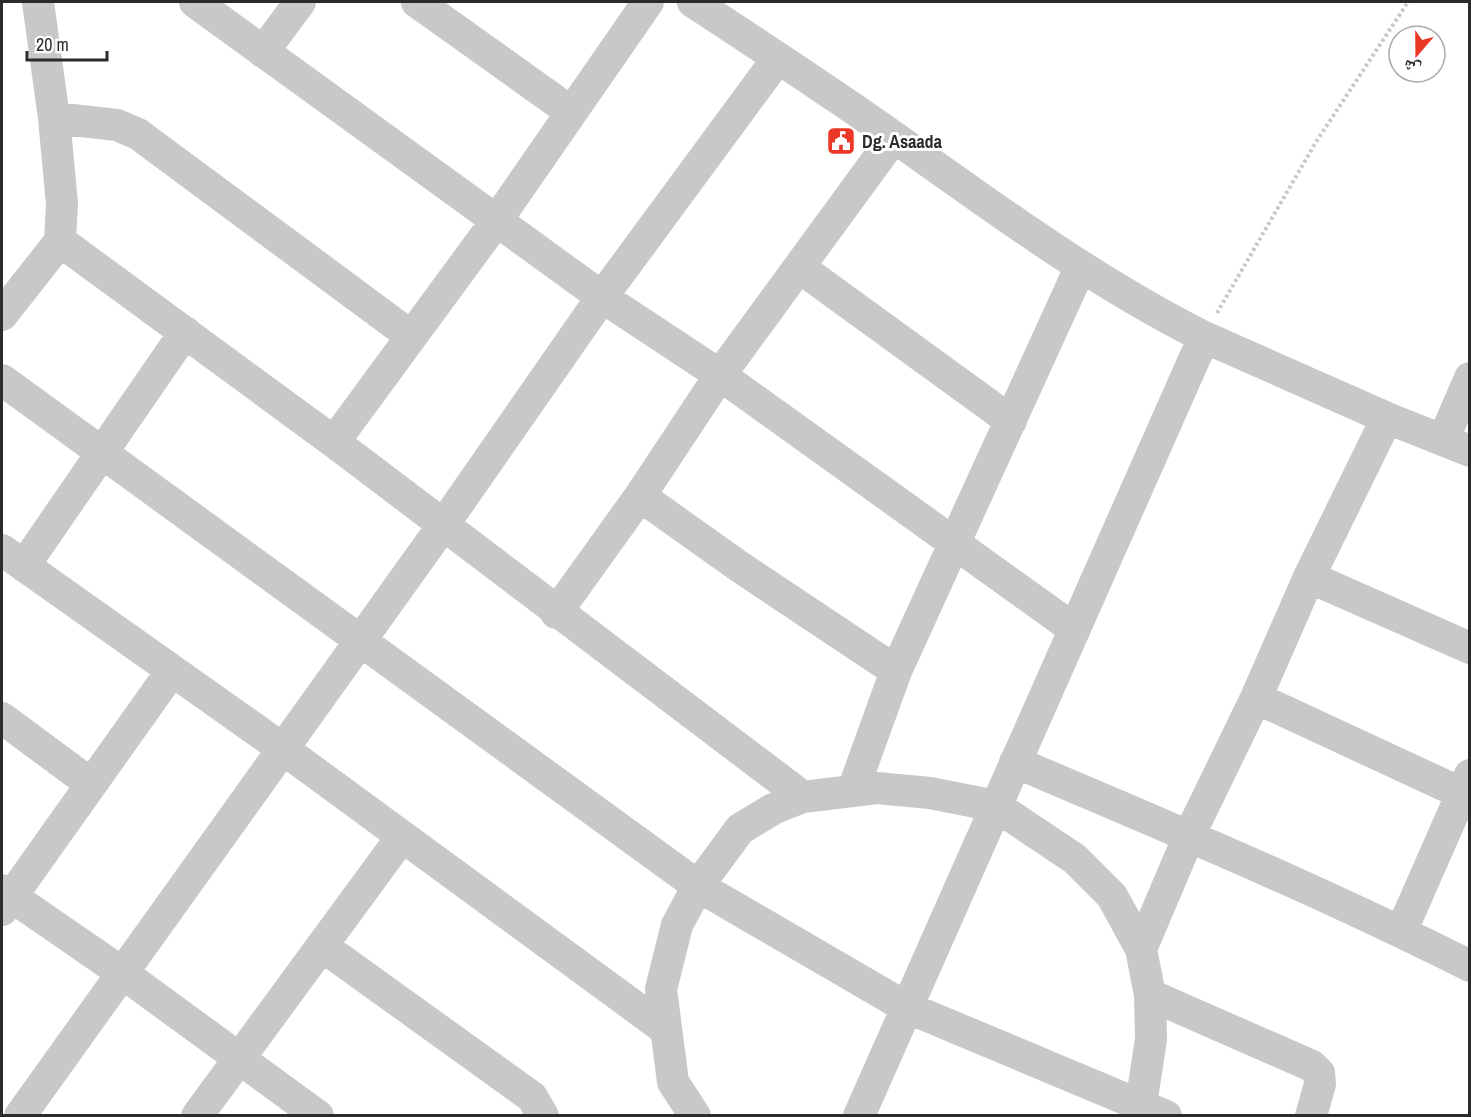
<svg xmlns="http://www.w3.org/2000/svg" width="1471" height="1117" font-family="'Archivo Narrow','Noto Naskh Arabic',sans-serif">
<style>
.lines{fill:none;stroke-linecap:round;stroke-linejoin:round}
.path{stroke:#c8c8c8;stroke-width:4;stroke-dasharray:3 3;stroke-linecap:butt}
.minor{stroke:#c8c8c8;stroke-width:32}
.labels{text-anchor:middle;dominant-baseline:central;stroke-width:6;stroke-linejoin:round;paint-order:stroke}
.poi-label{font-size:18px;font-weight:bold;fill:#2b2b2b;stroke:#fff;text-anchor:start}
</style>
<rect width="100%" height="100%" fill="#fff"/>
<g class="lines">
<path class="path" d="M1217 313 1316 142 1408 2"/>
<path class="minor" d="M195 2 602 297 720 375 1074 629
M417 2 571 112
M693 2C760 46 828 90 894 137 994 208 1093 281 1204 337L859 1116
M263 52 300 2
M54 118 117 125 138 134 411 336
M60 241 334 442 497 220 648 2
M799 267 1011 421
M2 315 60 241 62 204 54 118 38 2
M1204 337 1387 418 1470 451
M2 380 698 886 906 1007 1166 1116
M1444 438 1470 378
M334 442 803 797
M640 496 740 567 896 671
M2 550 283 749 665 1029
M24 566 185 332
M1309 577 1470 648
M556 613 640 496 720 375 894 137
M1256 698 1461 793
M2 718 91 784
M1015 762C1168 827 1321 891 1470 966
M853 790 896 671 1081 266
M2 890 121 972 318 1116
M2 910 171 672
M1401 932 1470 775
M322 946 532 1097 543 1116
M1141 949 1189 836 1256 698 1309 577 1387 418
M1150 995 1312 1066 1319 1073 1320 1084 1311 1116
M20 1116 444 524 602 297 778 58
M197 1116 401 838
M695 1116 673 1082 661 989 677 925 698 886 740 829 773 809 803 797 877 788 930 793 996 806 1075 859 1112 896 1141 949 1150 995 1151 1039 1141 1105 1135 1116"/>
</g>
<defs>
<g id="civic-square" transform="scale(1.5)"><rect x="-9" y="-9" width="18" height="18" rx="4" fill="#eb3725" stroke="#fff"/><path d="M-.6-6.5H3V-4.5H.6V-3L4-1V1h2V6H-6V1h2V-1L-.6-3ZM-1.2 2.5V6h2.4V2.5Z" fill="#fff"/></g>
</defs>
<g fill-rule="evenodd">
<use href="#civic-square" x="841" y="141"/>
</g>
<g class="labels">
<g class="poi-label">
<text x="862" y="141">Dg. Asaada</text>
</g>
</g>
<rect width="1471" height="1117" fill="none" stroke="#2b2b2b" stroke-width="6"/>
<g transform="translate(1417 54) rotate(200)"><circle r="28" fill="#ffffff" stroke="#aaaaaa" stroke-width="1.5"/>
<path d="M0-4.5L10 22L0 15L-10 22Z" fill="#eb3725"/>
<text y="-9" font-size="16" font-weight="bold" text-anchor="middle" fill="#2b2b2b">ش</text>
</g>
<path d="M27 51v9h80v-9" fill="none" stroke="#2b2b2b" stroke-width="3"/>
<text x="36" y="51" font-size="18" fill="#2b2b2b" stroke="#ffffff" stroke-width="4.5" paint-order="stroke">20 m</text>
</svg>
